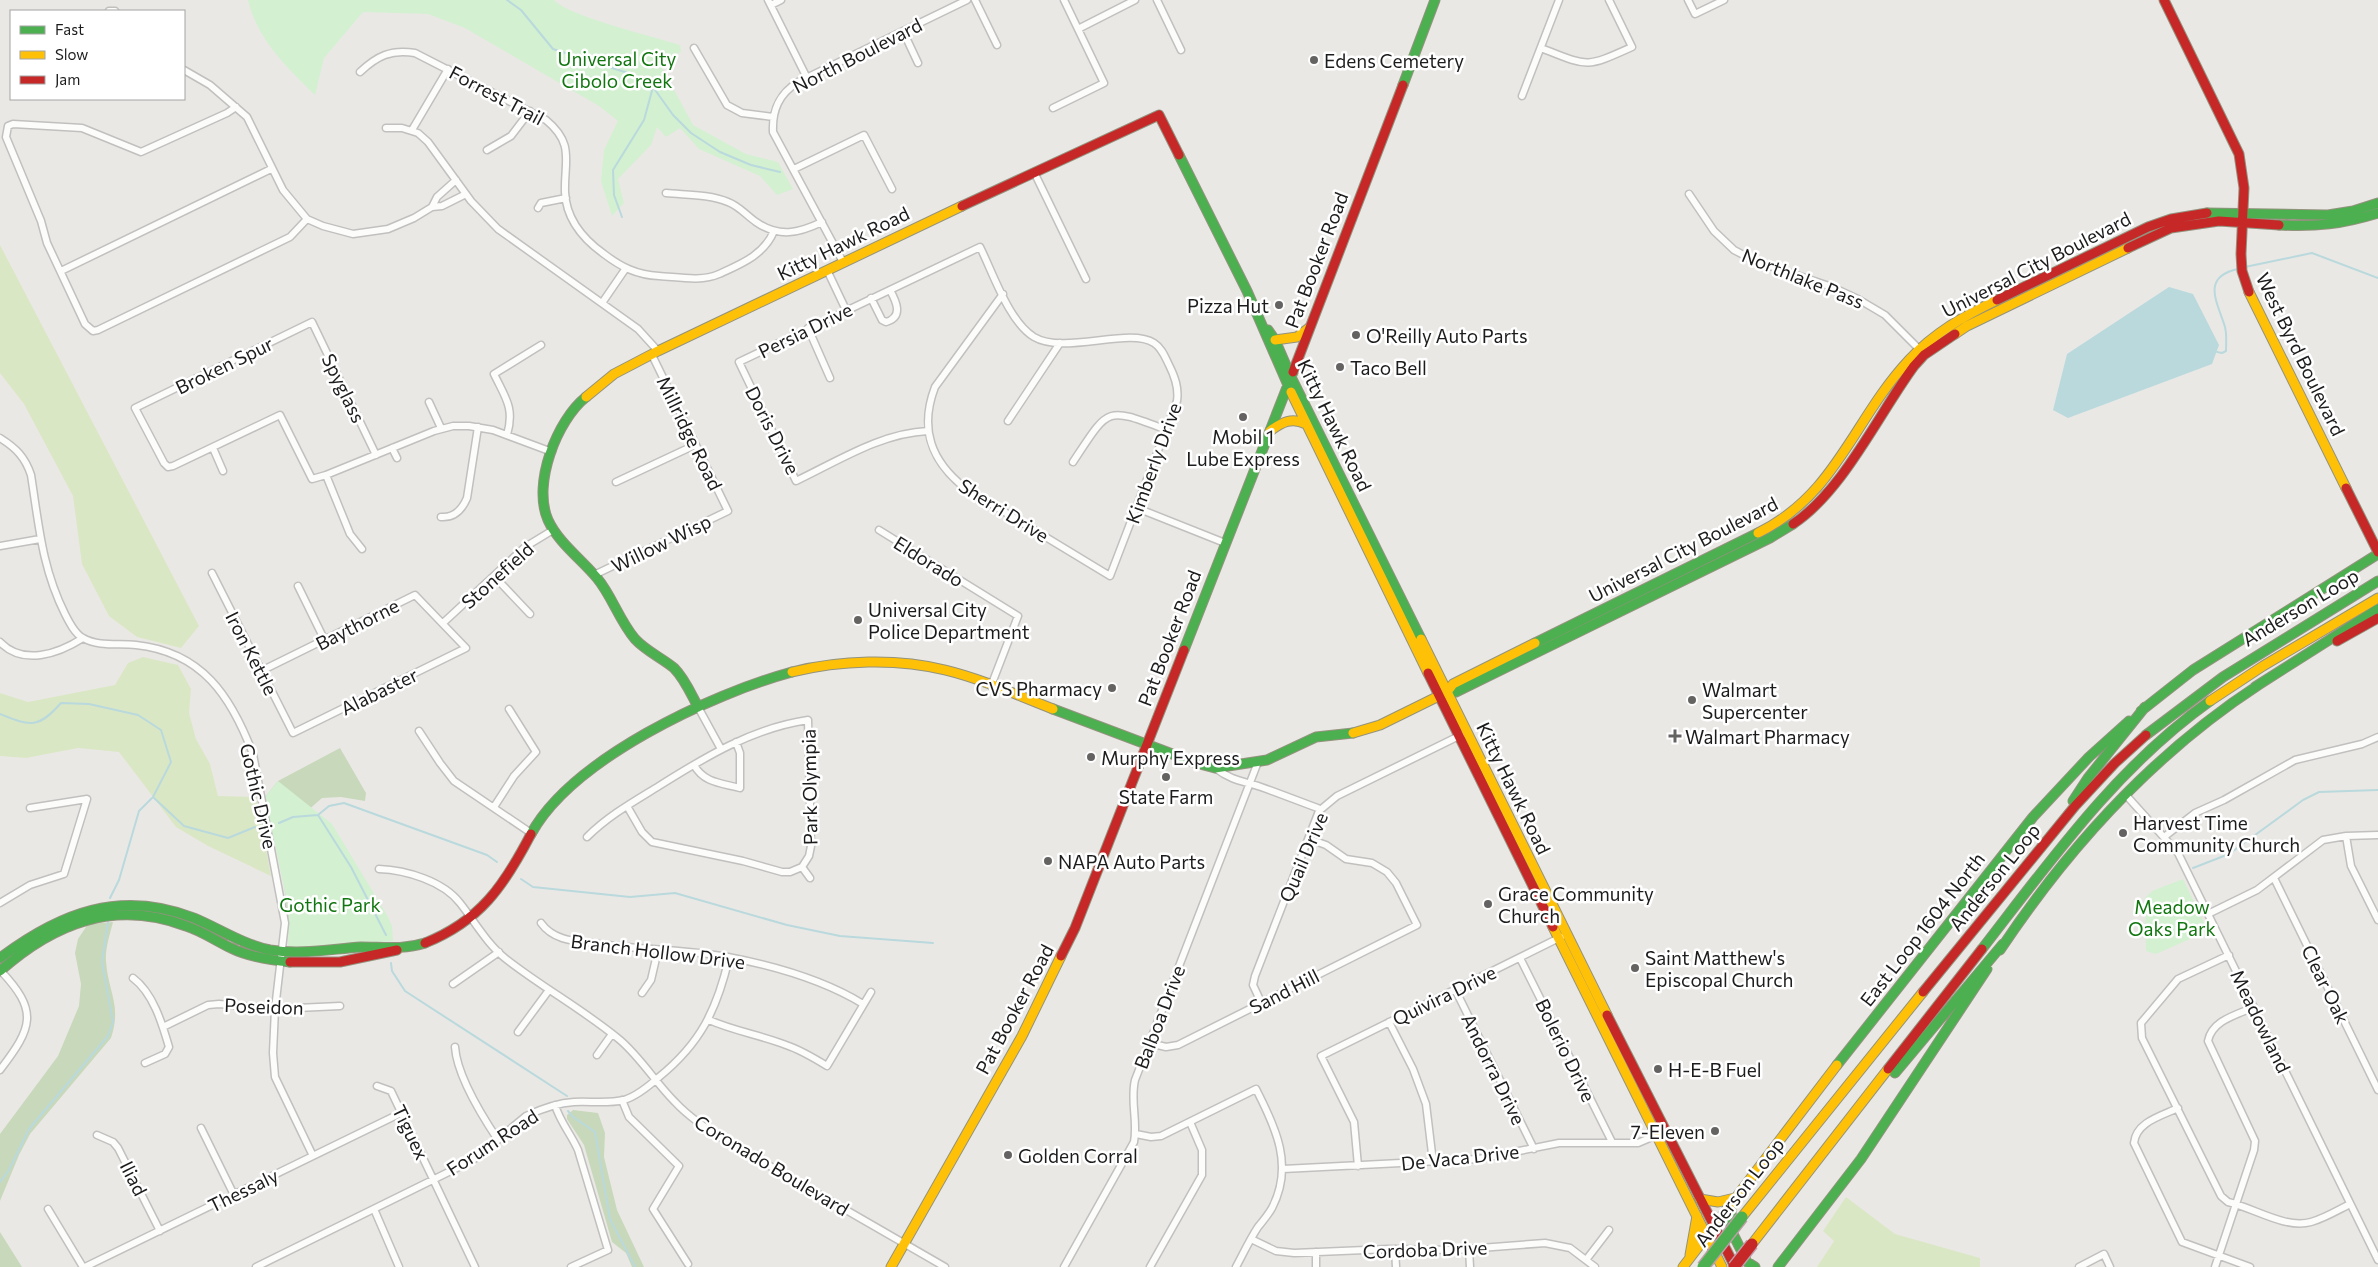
<svg xmlns="http://www.w3.org/2000/svg" width="2378" height="1267" font-family="Commissioner,sans-serif">
<style>
.grass{fill:#dae7c4}
.forest{fill:#c8d8bb}
.park{fill:#d3f0d1}
.water{fill:#b9d9dd}
.lines{fill:none;stroke-linecap:round;stroke-linejoin:round}
.stream{stroke:#b9d9dd;stroke-width:2}
.street-casing{stroke:#c1c0bf;stroke-width:9}
.fast-casing{stroke:#93937e;stroke-width:11}
.slow-casing{stroke:#93937e;stroke-width:11}
.jam-casing{stroke:#93937e;stroke-width:11}
.street{stroke:#fcfcfb;stroke-width:6}
.fast{stroke:#4caf50;stroke-width:9}
.slow{stroke:#ffc107;stroke-width:9}
.jam{stroke:#c62828;stroke-width:9}
.fast-bridge-casing{stroke:#bf9daa;stroke-width:14;stroke-linecap:butt}
.jam-bridge-casing{stroke:#bf9daa;stroke-width:14;stroke-linecap:butt}
.fast-bridge{stroke:#4caf50;stroke-width:11}
.jam-bridge{stroke:#c62828;stroke-width:11}
.poi-dot{fill:#646362;stroke:#fff;stroke-width:2}
.labels{text-anchor:middle;dominant-baseline:central;stroke-width:5;stroke-linejoin:round;paint-order:stroke}
.street-label{font-size:19px;fill:#1c1c1c;stroke:#fff}
.park-label{font-size:19px;fill:#11760f;stroke:#fff}
.poi-label{font-size:19px;fill:#1c1c1c;stroke:#fff;text-anchor:start}
</style>
<rect width="100%" height="100%" fill="#eae8e5"/>
<path class="grass" d="M0 245 199 626 181 648 137 637 109 616 82 564 73 496 24 404 0 373Z
M143 657 178 665 191 689 189 713 196 739 210 764 218 796 256 797 271 876 208 846 176 827 119 752 78 748 26 758 0 756V693L28 702 115 685 128 663Z
M1846 1197 1895 1234 1980 1258V1267H1817L1834 1241 1823 1231Z"/>
<path class="forest" d="M340 748 366 793 365 801 341 797 322 798 306 812 288 920 284 883 274 835 285 831 265 797 278 781Z
M113 922C110 934 105 949 106 961 108 992 122 1005 111 1038L30 1134 19 1155 0 1201V1134L58 1056 79 1006 81 984 75 953 78 939 88 924Z
M573 1110 598 1113 605 1133 604 1157 617 1210 644 1267H632L626 1253 612 1242 584 1145 567 1119V1115Z
M0 1232 22 1267H0Z"/>
<path class="park" d="M248 0H554C568 16 655 37 680 45L681 52 659 62 693 125 746 154 778 162 793 189 777 195 760 176 699 149 680 128 666 137 657 127 651 145 618 179 624 203 612 216 601 181 604 150 618 121 599 106 465 28 428 14 363 12 324 58 315 95C287 68 257 39 248 0Z
M278 781 332 824 387 915 392 926 393 941 311 950 288 948 289 911 265 797Z
M2183 879 2208 931 2156 954 2146 951 2145 898 2152 891Z"/>
<path class="water" d="M2169 287 2193 294 2219 345 2212 364 2068 418 2053 410 2067 354Z"/>
<g class="lines">
<path class="stream" d="M507 0 521 10 553 49 631 74 653 87 673 115 691 133 720 152 751 165 780 172
M622 217 614 195 613 170 644 120 653 87
M2245 267 2312 253 2378 278
M2217 352 2222 353 2226 351C2226 343 2227 335 2225 327 2218 303 2200 277 2238 269
M0 714C31 727 39 728 61 703L89 704 138 715 161 730 171 762 153 797 184 826 228 838 255 827
M318 815 351 867 386 935
M279 823 293 817 318 815 329 806 344 803 487 855 497 862
M2193 868 2229 854 2303 800 2319 792 2378 790
M521 879 533 887 630 897 675 893 787 925 840 936 933 943
M110 898 119 880 139 811 152 798
M391 963 392 971 405 991 567 1096
M568 1111 573 1117 595 1132 610 1219 635 1267
M0 1182 9 1170 29 1129 108 1036 113 1022 102 962 108 922"/>
<g class="street-casing">
<path id="street" d="M768 0 807 78
M975 0 997 45
M1157 0 1181 50
M1688 0 1695 14 1724 0
M771 5 781 0
M109 11H115
M1078 29 1135 0
M903 31 918 63
M694 48 727 105 742 113 773 117
M1541 48C1589 67 1585 68 1632 47L1609 0
M184 70 210 85 247 117 283 190 307 219 323 226 353 234 388 229 414 218 432 207 437 197 456 180
M360 72C377 56 391 49 415 53L546 120C575 144 564 161 565 192 566 219 583 239 604 254 621 267 637 275 659 276 678 277 701 282 719 274 741 264 764 255 774 231
M1522 96 1559 0
M236 107 227 113 141 152 82 128 13 124 8 126 6 137 41 221 47 243 85 324 93 331 98 330 290 237 307 219
M1053 108 1104 83 1064 0
M386 128H402L418 133 428 142 471 201 498 229 638 329 658 351
M412 130 448 69
M487 150 511 136 530 111
M794 169 864 135 892 189
M1034 172 1086 279
M666 193C686 195 709 194 728 202 739 206 746 215 756 222 779 238 799 233 822 222
M1689 194 1714 231 1734 250 1755 261 1832 287 1858 299 1885 315 1922 352
M432 207 442 206 466 194
M538 208 541 203 566 198
M843 262 773 132C772 110 779 94 798 82L967 0
M827 270 846 310
M61 271 271 169
M871 298 882 320 886 322C904 317 896 301 890 290
M602 303 626 268
M808 328 830 378
M429 402 441 428
M1008 421 1060 343
M928 431C881 433 838 461 796 481L739 362 980 247C993 273 1009 322 1034 337 1064 355 1129 327 1154 343 1162 348 1165 357 1169 365 1175 377 1179 388 1177 401L1110 576 965 488C931 461 919 429 935 387L1003 294
M507 435C515 408 505 397 494 374L541 345
M0 438C16 448 25 457 31 475 39 526 42 568 65 614 69 622 75 634 83 638 99 647 119 643 136 645 202 652 231 696 253 754L285 923 275 1009 273 1053 275 1077 313 1156
M213 448 223 471
M392 448 397 458
M376 455 312 322 135 408 164 463 168 467 173 466 280 415 312 479 326 475 434 431 453 426H469L493 430 552 452
M1073 462C1110 406 1105 407 1167 430
M326 475 350 534 362 549
M616 482 695 445
M1137 508 1225 543
M441 517C454 518 462 510 467 498L478 427
M879 530 1018 616 991 686
M0 546 40 539
M212 573 293 733 466 648 415 595 261 671
M594 575 728 511 652 355
M494 576 530 614
M298 586 325 641
M443 623 525 547 553 530
M0 642C23 666 58 654 83 638
M698 707 721 749
M419 731 440 763 454 781 531 833
M694 765C704 783 721 783 740 788V753L736 742
M1215 768C1232 781 1243 781 1261 787 1281 794 1301 802 1320 809
M2125 794 2178 853 2378 1260
M494 807 514 776 536 752 509 709
M2346 836 2351 866 2378 920
M587 837C608 816 633 802 659 786 705 757 753 728 808 720L811 846 809 856 802 867 790 872H782L743 861 652 842 642 832 627 806
M2164 837 2195 813 2224 800 2295 760 2362 744 2378 737
M802 867 810 878
M379 869C406 870 443 881 460 903 475 922 487 944 506 959 543 988 584 1010 620 1040 641 1058 655 1082 675 1102 689 1117 706 1128 723 1139L945 1267
M2274 878 2378 1090
M0 903 30 885 64 874 87 799 30 808
M2208 914 2257 890 2323 840 2346 836 2378 835
M541 923C546 930 553 935 562 938 573 942 588 942 599 944 642 950 685 949 728 957 775 966 822 979 863 1004
M2229 955 2178 979 2141 1023 2142 1038 2221 1196 2228 1202C2254 1208 2285 1229 2311 1222 2325 1218 2338 1210 2350 1204
M1520 958 1612 1142
M0 970C39 1011 33 1027 0 1070
M133 978C153 993 162 1023 169 1047L165 1054 145 1063
M453 984 499 952
M1455 989 1534 1149
M642 993 651 980 658 950
M1261 1002 1253 985 1255 976 1319 811 1337 796 1463 734
M709 1020C734 1031 760 1035 786 1045 801 1050 814 1058 827 1066L871 992
M1389 1022 1413 1069 1426 1104 1433 1162
M163 1027 208 1005 219 1004 275 1009 340 1006
M518 1032 549 990
M1149 1043 1166 1047 1178 1045 1417 925 1396 883 1387 872 1372 863 1346 859 1326 845 1309 839
M455 1047C457 1076 482 1116 498 1140
M597 1055 612 1034
M377 1086 391 1091 475 1267
M622 1100 629 1117 679 1166 653 1209 688 1264
M555 1105C560 1122 571 1134 578 1150L608 1250 571 1267
M2178 1108C2161 1116 2136 1122 2134 1143L2182 1242 2250 1267
M201 1128 234 1195
M1136 1134 1151 1137 1161 1136 1256 1089C1276 1128 1294 1166 1272 1208 1268 1215 1263 1221 1258 1227 1250 1239 1243 1254 1236 1267
M97 1135 113 1142 118 1148 160 1231
M1358 1166 1354 1122 1321 1056 1561 937
M1283 1169 1479 1159 1559 1143H1638L1659 1134
M48 1209 83 1267
M374 1209 399 1267
M1251 1239 1276 1251 1294 1253 1389 1249 1454 1250 1545 1243 1570 1248 1595 1267
M1395 1249 1396 1267
M1469 1249 1470 1267
M1586 1260 1609 1230
M85 1267 401 1113
M256 1267 473 1160 526 1116C541 1109 557 1103 574 1102 591 1101 607 1104 624 1100 637 1096 649 1086 659 1077 701 1043 717 1009 729 958
M1064 1267 1134 1142C1138 1121 1130 1101 1135 1080L1258 762
M1150 1267 1202 1175V1150L1190 1122
M1316 1267V1252
M2079 1267 2104 1254 2110 1267
M2215 1267 2254 1150 2255 1141 2208 1041C2212 1020 2237 1015 2254 1007"/>
</g>
<g class="fast-casing">
<path id="fast" d="M1403 85 1435 0
M1179 155 1247 291 1291 392
M2207 213 2328 215 2353 211 2378 203
M2279 225C2317 227 2342 224 2378 213
M1268 330 1275 340 1291 377 1421 639
M586 397C557 420 532 484 548 520 558 542 581 559 597 578 612 596 619 620 635 639 646 651 662 658 674 668 685 679 691 694 698 707
M1535 643 1758 533
M1184 650 1293 372
M2255 687 2378 609
M1447 692H1456L1770 538 1793 524
M1053 709 1196 763 1215 768 1267 760 1316 737 1353 733
M2141 711 2193 670 2378 554
M2146 735 2223 677 2378 581
M2073 801 2088 778 2145 707
M531 834C572 759 711 694 792 672
M1982 949C2051 860 2117 767 2210 701
M2000 950C2070 845 2154 753 2260 684
M0 958C60 913 120 889 194 918 220 929 242 944 270 950 301 955 331 949 361 947 383 947 403 950 425 943
M0 971C54 923 115 899 186 926 202 931 216 941 231 948 249 957 270 960 290 962
M1837 1065 2033 817 2089 757 2129 721
M1895 1073 2003 944
M1731 1204V1230L1747 1262 1755 1267
M1778 1267 1861 1159 1987 969"/>
</g>
<g class="slow-casing">
<path id="slow" d="M2249 292 2346 488
M1955 334 1967 326 2128 248
M1275 340 1297 337 1309 328
M1291 392 1428 673
M586 397 614 374 658 351 962 206
M1270 431C1282 422 1292 417 1306 424
M1758 533C1837 494 1853 420 1909 360 1934 333 1964 316 1997 300
M1421 639 1607 1015
M792 672C840 660 897 658 945 670 982 679 1017 695 1053 709
M2210 701 2263 666 2378 598
M1353 733 1380 725 1447 692 1453 684 1535 643
M1553 927 1722 1267
M1700 1199 1718 1202 1735 1198
M1742 1217 1923 992
M1752 1244 1888 1069
M1690 1255 1697 1216
M891 1267 1022 1036 1061 956
M1683 1267 1837 1065"/>
</g>
<g class="jam-casing">
<path id="jam" d="M2164 0 2239 154 2244 188 2241 254 2242 271 2249 292
M962 206 1159 115 1179 155
M2128 248 2171 228 2219 221 2279 225
M1997 300 2148 227 2171 219 2207 213
M1293 372 1403 85
M2346 488 2378 552
M1793 524C1843 491 1878 415 1914 366L1924 355 1955 334
M2337 641 2378 618
M1428 673 1553 927
M425 943C480 921 504 886 531 834
M1061 956 1075 928 1184 650
M290 962H340L397 950
M1923 992 2075 806 2115 763 2146 735
M1607 1015 1735 1267
M1888 1069 1982 949"/>
</g>
<use href="#street" class="street"/>
<use href="#fast" class="fast"/>
<use href="#slow" class="slow"/>
<use href="#jam" class="jam"/>
<g class="fast-bridge-casing">
<path id="fast-bridge" d="M1703 1267 1742 1217"/>
</g>
<g class="jam-bridge-casing">
<path id="jam-bridge" d="M1734 1267 1752 1244"/>
</g>
<use href="#fast-bridge" class="fast-bridge"/>
<use href="#jam-bridge" class="jam-bridge"/>
</g>
<g class="poi-dot">
<circle cx="1314" cy="60" r="5"/>
<circle cx="1279" cy="305" r="5"/>
<circle cx="1356" cy="335" r="5"/>
<circle cx="1340" cy="367" r="5"/>
<circle cx="1243" cy="417" r="5"/>
<circle cx="858" cy="620" r="5"/>
<circle cx="1112" cy="688" r="5"/>
<circle cx="1692" cy="700" r="5"/>
<path d="M1672.5 728.5h5v5h5v5h-5v5h-5v-5h-5v-5h5z"/>
<circle cx="1091" cy="757" r="5"/>
<circle cx="1166" cy="777" r="5"/>
<circle cx="2123" cy="833" r="5"/>
<circle cx="1048" cy="861" r="5"/>
<circle cx="1488" cy="904" r="5"/>
<circle cx="1635" cy="968" r="5"/>
<circle cx="1658" cy="1069" r="5"/>
<circle cx="1715" cy="1131" r="5"/>
<circle cx="1008" cy="1155" r="5"/>
</g>
<g class="labels">
<g class="street-label">
<text transform="translate(857 55) rotate(-27)">North Boulevard</text>
<text transform="translate(497 95) rotate(28)">Forrest Trail</text>
<text transform="translate(843 243) rotate(-26)">Kitty Hawk Road</text>
<text transform="translate(1316 260) rotate(-69)">Pat Booker Road</text>
<text transform="translate(2036 264) rotate(-27)">Universal City Boulevard</text>
<text transform="translate(1803 278) rotate(22)">Northlake Pass</text>
<text transform="translate(805 330) rotate(-26)">Persia Drive</text>
<text transform="translate(2301 354) rotate(64)">West Byrd Boulevard</text>
<text transform="translate(224 365) rotate(-26)">Broken Spur</text>
<text transform="translate(344 388) rotate(64)">Spyglass</text>
<text transform="translate(1335 425) rotate(64)">Kitty Hawk Road</text>
<text transform="translate(773 430) rotate(63)">Doris Drive</text>
<text transform="translate(690 433) rotate(64)">Millridge Road</text>
<text transform="translate(1153 463) rotate(-70)">Kimberly Drive</text>
<text transform="translate(1004 510) rotate(32)">Sherri Drive</text>
<text transform="translate(661 543) rotate(-26)">Willow Wisp</text>
<text transform="translate(1683 549) rotate(-27)">Universal City Boulevard</text>
<text transform="translate(929 561) rotate(32)">Eldorado</text>
<text transform="translate(497 575) rotate(-42)">Stonefield</text>
<text transform="translate(2300 607) rotate(-31)">Anderson Loop</text>
<text transform="translate(357 624) rotate(-27)">Baythorne</text>
<text transform="translate(1169 638) rotate(-69)">Pat Booker Road</text>
<text transform="translate(252 653) rotate(63)">Iron Kettle</text>
<text transform="translate(379 691) rotate(-26)">Alabaster</text>
<text transform="translate(809 787) rotate(-91)">Park Olympia</text>
<text transform="translate(1514 788) rotate(64)">Kitty Hawk Road</text>
<text transform="translate(259 796) rotate(77)">Gothic Drive</text>
<text transform="translate(1303 857) rotate(-67)">Quail Drive</text>
<text transform="translate(1994 877) rotate(-51)">Anderson Loop</text>
<text transform="translate(1922 929) rotate(-52)">East Loop 1604 North</text>
<text transform="translate(658 951) rotate(7)">Branch Hollow Drive</text>
<text transform="translate(2326 984) rotate(64)">Clear Oak</text>
<text transform="translate(1284 991) rotate(-27)">Sand Hill</text>
<text transform="translate(1444 995) rotate(-26)">Quivira Drive</text>
<text transform="translate(264 1006) rotate(2)">Poseidon</text>
<text transform="translate(1014 1009) rotate(-62)">Pat Booker Road</text>
<text transform="translate(1159 1017) rotate(-69)">Balboa Drive</text>
<text transform="translate(2261 1021) rotate(64)">Meadowland</text>
<text transform="translate(1566 1050) rotate(64)">Bolerio Drive</text>
<text transform="translate(1494 1069) rotate(64)">Andorra Drive</text>
<text transform="translate(411 1132) rotate(64)">Tiguex</text>
<text transform="translate(492 1142) rotate(-33)">Forum Road</text>
<text transform="translate(1460 1157) rotate(-6)">De Vaca Drive</text>
<text transform="translate(772 1165) rotate(31)">Coronado Boulevard</text>
<text transform="translate(134 1178) rotate(63)">Iliad</text>
<text transform="translate(243 1190) rotate(-26)">Thessaly</text>
<text transform="translate(1739 1192) rotate(-52)">Anderson Loop</text>
<text transform="translate(1425 1249) rotate(-2)">Cordoba Drive</text>
</g>
<g class="park-label">
<text x="617" y="58">Universal City<tspan x="617" dy="22">Cibolo Creek</tspan></text>
<text x="330" y="904">Gothic Park</text>
<text x="2172" y="906">Meadow<tspan x="2172" dy="22">Oaks Park</tspan></text>
</g>
<g class="poi-label">
<text x="1324" y="60">Edens Cemetery</text>
<text x="1269" y="305" text-anchor="end">Pizza Hut</text>
<text x="1366" y="335">O'Reilly Auto Parts</text>
<text x="1350" y="367">Taco Bell</text>
<text x="1243" y="436" text-anchor="middle">Mobil 1<tspan x="1243" dy="22">Lube Express</tspan></text>
<text x="868" y="609">Universal City<tspan x="868" dy="22">Police Department</tspan></text>
<text x="1102" y="688" text-anchor="end">CVS Pharmacy</text>
<text x="1702" y="689">Walmart<tspan x="1702" dy="22">Supercenter</tspan></text>
<text x="1685" y="736">Walmart Pharmacy</text>
<text x="1101" y="757">Murphy Express</text>
<text x="1166" y="796" text-anchor="middle">State Farm</text>
<text x="2133" y="822">Harvest Time<tspan x="2133" dy="22">Community Church</tspan></text>
<text x="1058" y="861">NAPA Auto Parts</text>
<text x="1498" y="893">Grace Community<tspan x="1498" dy="22">Church</tspan></text>
<text x="1645" y="957">Saint Matthew's<tspan x="1645" dy="22">Episcopal Church</tspan></text>
<text x="1668" y="1069">H-E-B Fuel</text>
<text x="1705" y="1131" text-anchor="end">7-Eleven</text>
<text x="1018" y="1155">Golden Corral</text>
</g>
</g>
<rect x="10" y="10" width="175" height="90" fill="#ffffff" stroke="#a4a4a4"/>
<rect x="20" y="26" width="25" height="8" fill="#4caf50" stroke="#a4a4a4"/>
<text x="55" y="35" font-size="15" fill="#1c1c1c">Fast</text>
<rect x="20" y="51" width="25" height="8" fill="#ffc107" stroke="#a4a4a4"/>
<text x="55" y="60" font-size="15" fill="#1c1c1c">Slow</text>
<rect x="20" y="76" width="25" height="8" fill="#c62828" stroke="#a4a4a4"/>
<text x="55" y="85" font-size="15" fill="#1c1c1c">Jam</text>
</svg>
